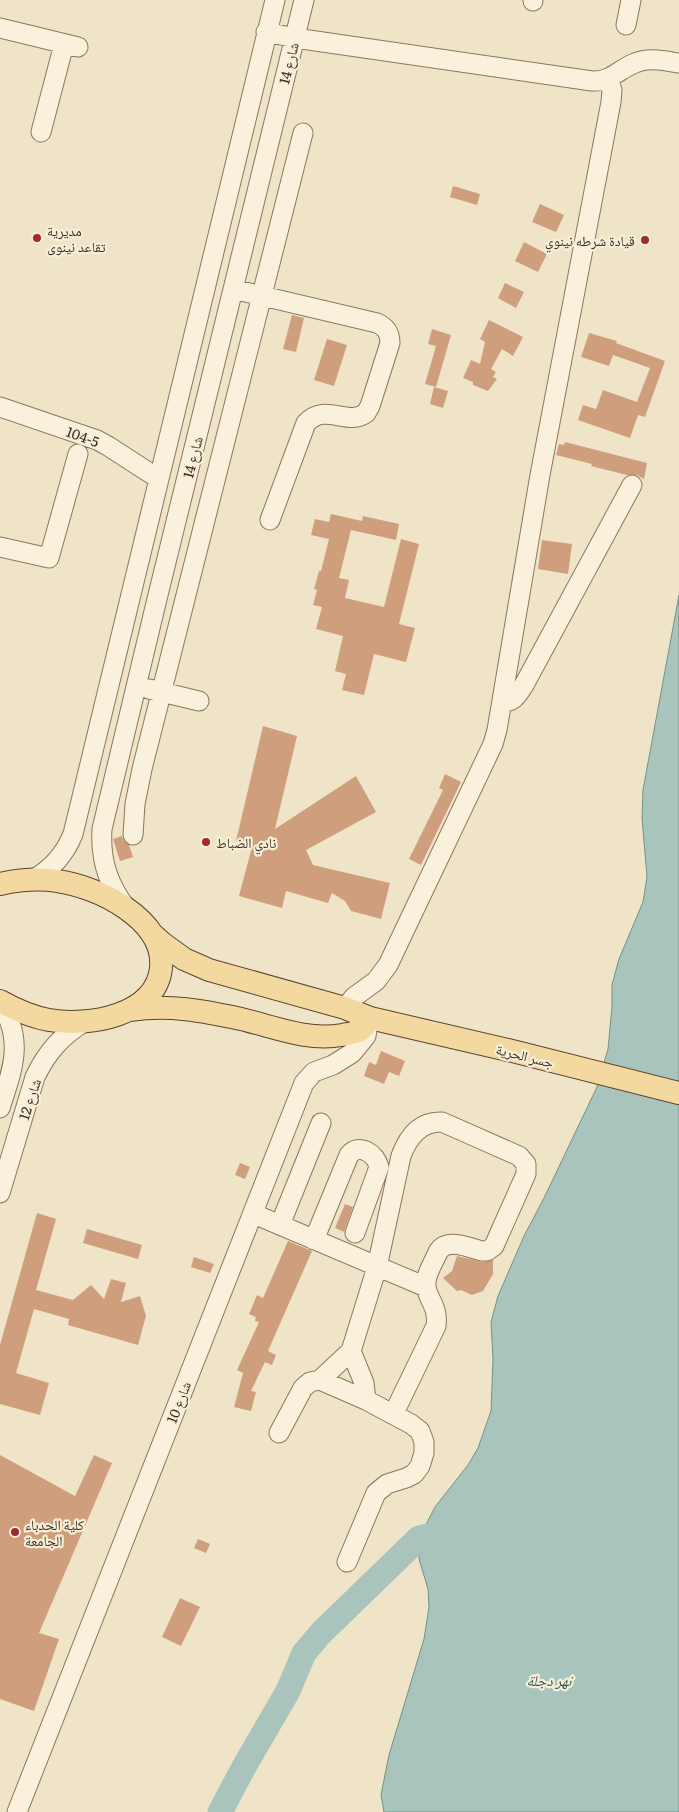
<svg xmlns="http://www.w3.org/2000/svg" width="679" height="1812" font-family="Literata,'Noto Naskh Arabic',serif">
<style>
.water{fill:#a9c4bc;stroke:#6f938a}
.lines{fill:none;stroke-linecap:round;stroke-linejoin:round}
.river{stroke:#a9c4bc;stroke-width:25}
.building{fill:#cf9f7d}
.minor-casing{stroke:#8d765c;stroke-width:21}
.major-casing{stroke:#5b4430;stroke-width:24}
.minor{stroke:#faf1dc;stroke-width:19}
.major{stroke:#f3d9a0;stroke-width:22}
.poi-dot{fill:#9e2a2b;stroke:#f7eed8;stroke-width:2}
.labels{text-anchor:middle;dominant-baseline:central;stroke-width:4.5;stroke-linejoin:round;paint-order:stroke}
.street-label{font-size:14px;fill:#3d2e20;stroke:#f7eed8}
.poi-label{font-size:14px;fill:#3d2e20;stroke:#f7eed8;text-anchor:start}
.water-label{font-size:15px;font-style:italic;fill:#2f5d5a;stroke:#f7eed8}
</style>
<rect width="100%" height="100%" fill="#f0e4c8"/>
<path class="water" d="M679 595V1812H384L381 1795 389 1755 424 1639 429 1607 428 1589 419 1559V1538L435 1507 468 1465 478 1448 491 1411 493 1359 491 1322 498 1296 524 1236 544 1198 597 1087 608 1049 612 1007V985L619 959 643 902 647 877 642 818 643 790Z"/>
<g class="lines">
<path class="river" d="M220 1812 245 1765 288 1691 304 1653 321 1633 419 1538 453 1529"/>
</g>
<path class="building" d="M453 186 480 194 477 205 450 197Z
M540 204 564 215 556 232 532 222Z
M524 242 547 254 538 272 515 261Z
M505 283 524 292 516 308 498 298Z
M292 315 304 318 296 352 283 349Z
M489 320 523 337 513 356 502 349 491 369 496 372 493 377 497 379 488 391 473 385V382L463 378 471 360 480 364 485 342 480 339Z
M432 329 451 335 436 387 425 384 436 346 428 344Z
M589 333 617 341 616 343 665 361 645 417 638 415 630 438 578 420 583 405 596 409 603 390 637 402 650 368 613 355 609 366 581 357Z
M327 339 347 345 334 386 314 380Z
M434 387 448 391 443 408 430 404Z
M565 442 647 463 644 479 637 475H627L591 466 592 464 556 455 559 444 564 445Z
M331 514 362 521 363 516 399 524 396 540 351 530 339 578 349 580 345 598 384 607 401 539 419 544 399 624 415 628 406 662 374 654 364 695 342 690 346 674 335 671 343 636 316 629 322 607 313 605 317 590 314 589 319 571H321L329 539 311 535 315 519 329 522Z
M542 540 572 544 568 574 538 569Z
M263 726 297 736 275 829 356 776 376 812 306 850 313 865 390 883 381 919 351 911 345 901 332 893 328 903 286 891 282 908 239 896 252 847 236 841Z
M445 774 461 782 421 865 409 859 443 790 439 788Z
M122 836 123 840 129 845 133 857 120 861 113 839Z
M381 1051 405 1061 399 1076 389 1072 384 1084 364 1076 369 1062 376 1065Z
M240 1163 250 1167 245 1179 235 1175Z
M345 1204 353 1207 344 1232 335 1228Z
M37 1213 56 1219 36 1290 73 1300 91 1285 104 1299 111 1279 126 1283 121 1302 140 1296 146 1316 138 1345 68 1325 69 1319 34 1309 16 1373 49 1383 40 1415 0 1404V1345Z
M87 1229 142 1245 138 1259 83 1243Z
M288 1241 312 1251 268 1351 276 1355 272 1365 265 1362 251 1391 256 1392 251 1411 234 1407 243 1373 237 1370 259 1322 255 1321 256 1317 249 1314 257 1295 263 1298Z
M457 1256 482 1262 493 1260V1274L483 1291 472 1295 461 1290 457 1291 443 1278 452 1271Z
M194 1257 214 1264 210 1273 191 1267Z
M0 1455 75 1496 94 1455 112 1463 39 1633 59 1639 34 1711 0 1699Z
M198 1539 210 1544 206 1553 194 1548Z
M180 1598 200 1607 181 1646 162 1637Z"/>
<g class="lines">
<g class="minor-casing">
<path id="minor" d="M533 1V0
M626 25 631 0
M0 28 78 47
M266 32 295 38 592 81C611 82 619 69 635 63 649 57 665 61 679 63
M41 132 64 44
M233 289 377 323C386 327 390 333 390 343L370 406 366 413C347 427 326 402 306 423L270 520
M0 407 97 440 108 446 159 479
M0 547 49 558 78 454
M149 689 199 701
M503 702C514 702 518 694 524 685L632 485
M133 835 135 804 142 769 303 133
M34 879C53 868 65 854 73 834L275 0
M127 909C108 885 100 860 102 829L157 599 304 0
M0 1003C25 1040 12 1071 0 1108
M345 1008 354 997 376 981 388 965 493 744 497 730 540 475 611 102 612 90 608 79
M0 1193 35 1077C47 1052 62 1035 86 1021
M261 1217 426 1287
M280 1225 321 1123
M314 1240 349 1155C359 1142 376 1154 379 1167L355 1233
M351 1351 364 1383 366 1400
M320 1380 351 1351 377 1267 401 1156C408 1137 420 1121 442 1122L519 1156 526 1164V1174L494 1246 487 1251H482C469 1248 447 1237 438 1252 434 1262 426 1273 426 1283 425 1298 439 1304 436 1326L394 1413
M279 1433 303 1388 310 1382 320 1380 366 1400 411 1424 420 1431 424 1442V1453L420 1466 414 1474 406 1478 387 1484 376 1493 347 1562
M17 1812 304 1083 314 1072 333 1065 352 1053 366 1036 369 1018"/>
</g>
<g class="major-casing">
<path id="major" d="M0 884C18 880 38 878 57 881 96 886 166 919 161 968 156 1016 88 1027 49 1020 32 1017 16 1010 0 1001
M152 934 162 943 184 959 209 970 345 1008 370 1018 508 1050 679 1093
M131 1010C168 1004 204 1011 241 1019 275 1027 306 1041 342 1035 347 1034 356 1033 360 1030 364 1027 367 1022 370 1018"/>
</g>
<use href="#minor" class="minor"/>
<use href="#major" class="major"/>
</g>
<g class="poi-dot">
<circle cx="37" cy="238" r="5"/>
<circle cx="645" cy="240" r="5"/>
<circle cx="206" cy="842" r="5"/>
<circle cx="15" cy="1532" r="5"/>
</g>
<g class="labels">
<g class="street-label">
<text transform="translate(288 63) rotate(-76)">شارع 14</text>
<text transform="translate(83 436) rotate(20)">104-5</text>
<text transform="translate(192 457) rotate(-76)">شارع 14</text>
<text transform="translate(525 1055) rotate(14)">جسر الحرية</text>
<text transform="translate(29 1099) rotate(-72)">شارع 12</text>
<text transform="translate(178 1402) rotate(-69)">شارع 10</text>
</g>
<g class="poi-label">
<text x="47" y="230">مديرية<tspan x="47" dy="16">تقاعد نينوى</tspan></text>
<text x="635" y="240" text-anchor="end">قيادة شرطه نينوي</text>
<text x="216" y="842">نادي الضباط</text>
<text x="25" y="1524">كلية الحدباء<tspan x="25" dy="16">الجامعة</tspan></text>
</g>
<g class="water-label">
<text x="549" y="1679">نهر دجلة</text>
</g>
</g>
</svg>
